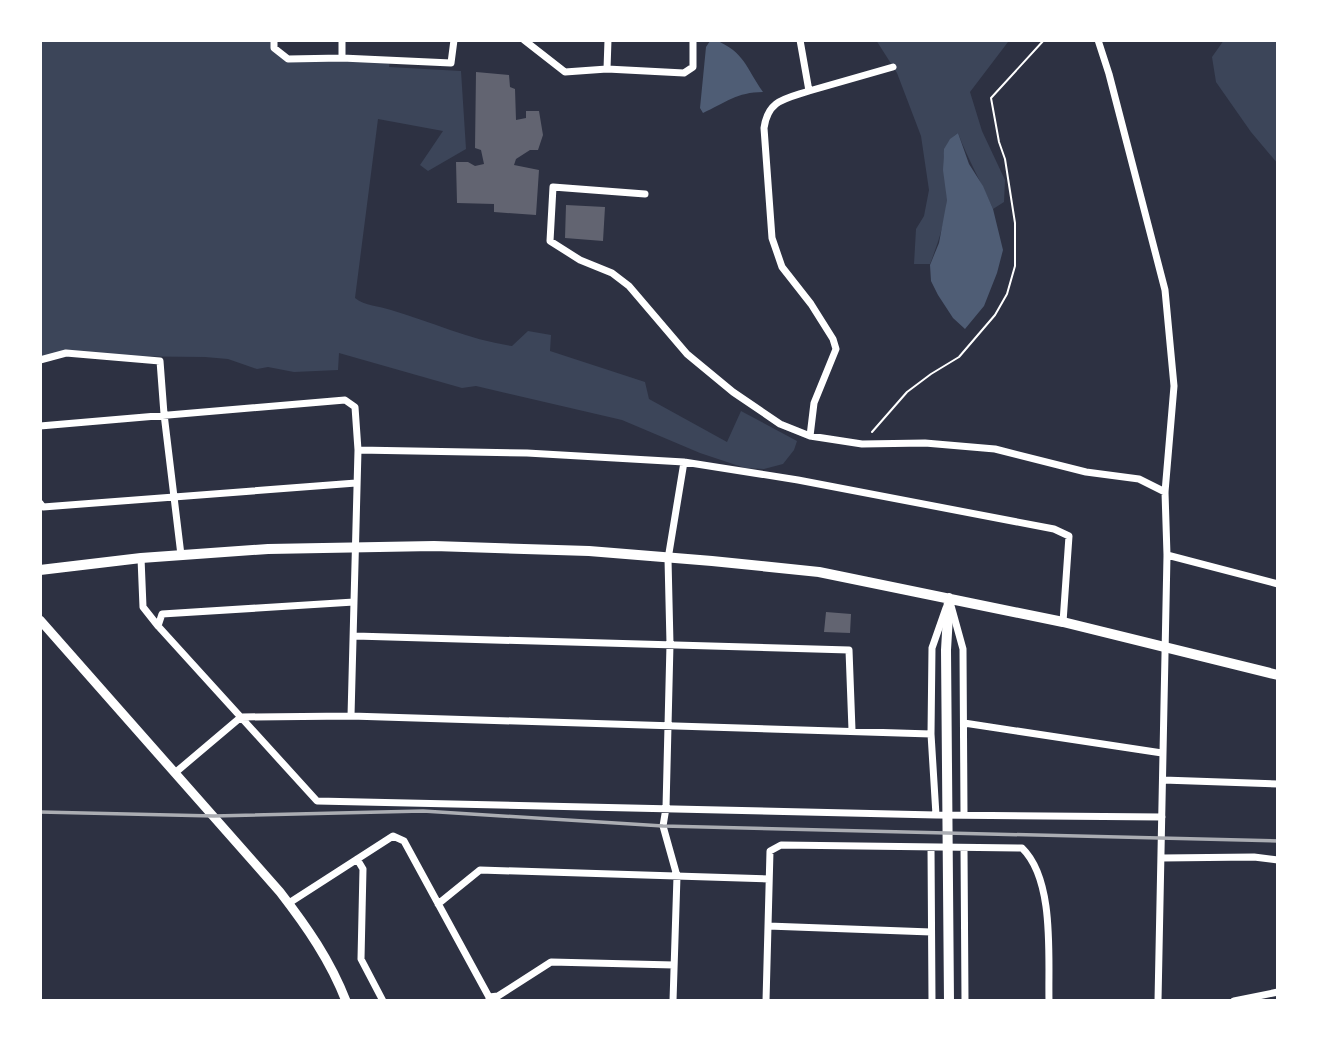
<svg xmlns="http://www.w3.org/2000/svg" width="1318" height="1041" font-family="'Space Grotesk',sans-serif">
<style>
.green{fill:#3c4559}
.water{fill:#4f5d75}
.building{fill:#626471}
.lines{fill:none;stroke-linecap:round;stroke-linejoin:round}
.path{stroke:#fff;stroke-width:2}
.minor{stroke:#fff;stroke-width:7}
.tertiary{stroke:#fff;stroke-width:9}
.secondary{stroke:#fff;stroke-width:10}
.rail{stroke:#abadb3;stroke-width:3.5}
</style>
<rect width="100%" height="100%" fill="#2d3142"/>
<path class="green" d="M40 40H274V48L288 59 390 61 389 67 461 71 466 149 428 171 420 165 443 131 378 119 355 298C365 306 379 306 391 310 432 322 470 340 512 346L528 331 551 335 550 351 645 382 649 399 727 442 741 411 797 441 794 450 783 464 764 469 745 468 700 453 622 420 476 386 462 388 339 353 338 370 294 372 268 367 257 369 228 359 205 357 108 356 66 353 40 360Z
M876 40H1016L1008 42 970 92 982 131 1005 180 1004 202 993 209C982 183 968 160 958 133 933 150 948 175 947 200 946 220 937 246 930 264H914L916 229 924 216 929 190 921 136 897 73Z
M1224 40H1278V164L1251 132 1216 82 1212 57Z"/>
<path class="water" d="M715 40C745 52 746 68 763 92 737 92 725 103 703 113L700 108 706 47 710 41Z
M958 133 969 164 983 186 993 209 1003 250 997 273 984 306 965 329 953 318 938 295 931 281 930 265 939 243 947 200 943 170 944 149 950 139Z"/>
<path class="building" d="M476 72 509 75 510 87 515 89 516 120 526 118V111H539L543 135 538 150H530L516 159 514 165 539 170 536 215 494 212V204L457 203 456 162H468L475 166 484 164 481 150 475 148Z
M566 205 605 207 603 241 565 238Z
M826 612 851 614 850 633 824 632Z"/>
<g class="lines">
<path class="path" d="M872 432 907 392 931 374 959 357 995 315 1007 294 1015 266V223L1005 159 999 142 991 98 1044 40"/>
<path class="minor" d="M274 40V48L288 59 342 58V40
M524 40 565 72 607 69 608 40
M800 40 809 91C785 99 768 100 764 128L772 238 782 267 811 304 833 339 836 349 814 403 810 436
M1098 40 1109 74 1165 290 1174 386 1165 492 1167 555 1158 1001
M342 58 451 63 454 40
M607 69 684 73 693 67V40
M809 91 893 67
M645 194 553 187 550 241 580 260 612 273 629 286 687 354 733 392 780 424 810 436 862 444 925 443 995 449 1086 472 1139 479 1165 492
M40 360 66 353 160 361 164 414 181 555
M40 426 345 400 355 407 358 450 351 716
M358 450 527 453 684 462 798 480 1054 529 1069 536 1063 622
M40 503 43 507 356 483
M1167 555 1278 584
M141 558 143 607 158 626
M354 602 162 614 158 626 317 801 936 815 1162 817
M950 602 963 649 964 814
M355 636 849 650 852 730
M964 723 1162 753
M176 772 241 717 351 716 931 734
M1163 780 1278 784
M936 815 931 734 932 648 946 608
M931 847 932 1001
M964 848 965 1001
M1162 858 1254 857 1278 860
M357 859 363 869 361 959 383 1001
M289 903 393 836 404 841 489 997V1001
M438 904 480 870 769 879
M768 926 931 932
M489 997 498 996 551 962 674 965
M673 1001 677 876 663 826 666 808 670 644 668 559 684 462
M766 1001 770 851 781 845 1022 848C1055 880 1048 957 1049 1001
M1234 1001 1278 992"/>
<path class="tertiary" d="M40 620 280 892C307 927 330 960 346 1001"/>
<path class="secondary" d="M40 570 141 558 268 549 434 546 589 551 712 561 819 572 1063 622 1278 675
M949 598 946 650 949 1001"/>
<path class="rail" d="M40 812 214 816 423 811 663 826 1278 841"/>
</g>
<rect width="1318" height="1041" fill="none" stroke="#ffffff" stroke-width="84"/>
</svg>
